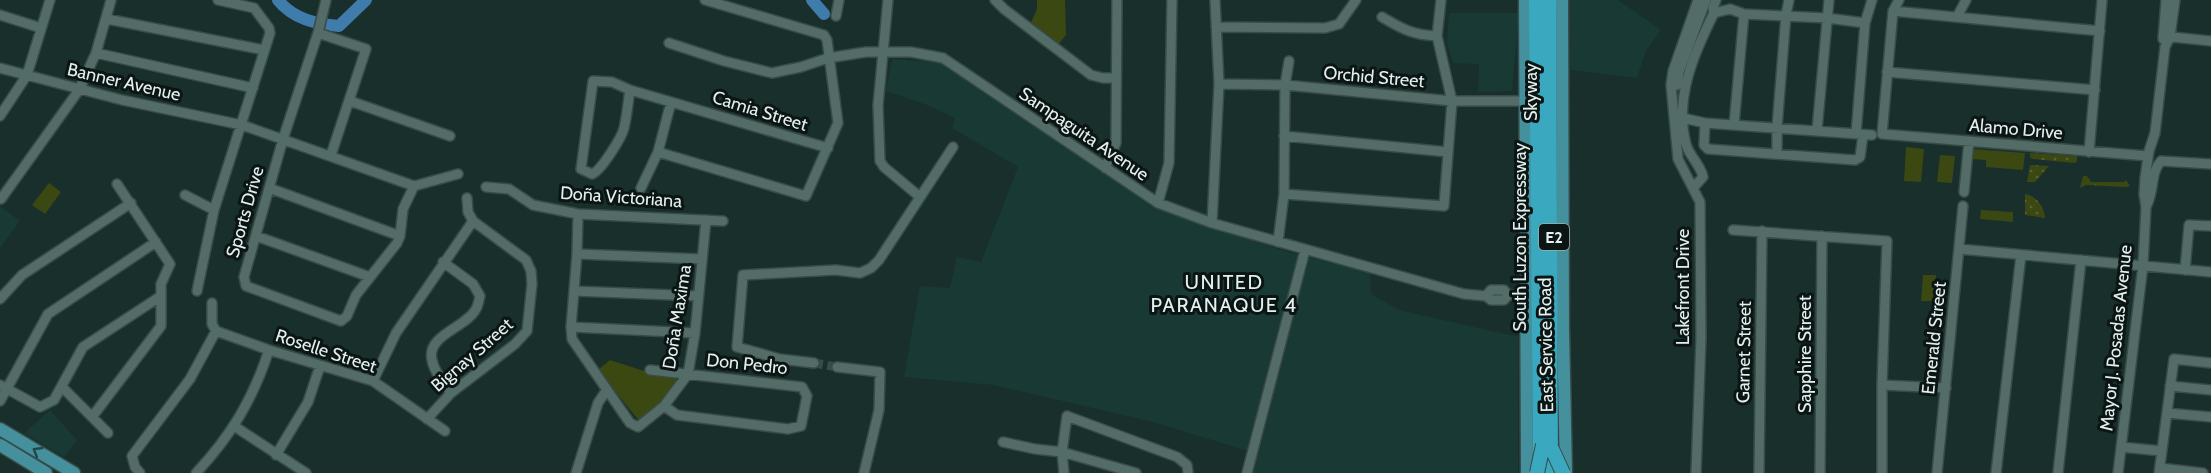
<svg xmlns="http://www.w3.org/2000/svg" width="2211" height="473" font-family="Cabin,sans-serif">
<style>
.built{fill:#183934}
.grass{fill:url(#grass-tufts)}
.park{fill:#3c4811}
.garden{fill:url(#garden-dots)}
.lines{fill:none;stroke-linecap:round;stroke-linejoin:round}
.river{stroke:#3f7bab;stroke-width:12}
.minor-tunnel{stroke:#364c48;stroke-width:9;stroke-dasharray:9 4.5;stroke-linecap:butt}
.minor-casing{stroke:#384b48;stroke-width:12}
.major-casing{stroke:#384b48;stroke-width:15}
.highway-casing{stroke:#384b48;stroke-width:16}
.minor{stroke:#536c68;stroke-width:9}
.major{stroke:#44909c;stroke-width:12}
.highway{stroke:#3aa8be;stroke-width:14}
.highway-bridge-casing{stroke:#384b48;stroke-width:16;stroke-linecap:butt}
.highway-bridge{stroke:#3aa8be;stroke-width:14}
.oneway{stroke:#22464a}
.labels{text-anchor:middle;dominant-baseline:central;stroke-width:6;stroke-linejoin:round;paint-order:stroke}
.shield{fill:#0b1513;stroke:#a2aeac;stroke-width:1.5}
.shield-label{font-size:16px;font-weight:bold;fill:#e3f0ee}
.street-label{font-size:18px;fill:#e3f0ee;stroke:#0b1513}
.neighbourhood-label{font-size:20px;letter-spacing:1.5px;fill:#e3f0ee;stroke:#0b1513}
</style>
<defs>
<pattern id="grass-tufts" width="24" height="20" patternUnits="userSpaceOnUse" patternTransform="scale(1.5)"><rect width="24" height="20" fill="#3c4811"/><path d="M3 7l-1-3M5 7V3M7 7l1-3M15 17l-1-3M17 17v-4M19 17l1-3" fill="none" stroke="#586334"/></pattern>
<pattern id="garden-dots" width="8" height="8" patternUnits="userSpaceOnUse" patternTransform="scale(1.5)"><rect width="8" height="8" fill="#3c4811"/><path d="M2 2h.1M6 6h.1" fill="none" stroke="#586334" stroke-width="1.8" stroke-linecap="round"/></pattern>
</defs>
<rect width="100%" height="100%" fill="#182f2b"/>
<path class="built" d="M1570 0H1618L1661 30 1646 51 1637 78 1570 70Z
M1449 13H1519L1512 91 1478 92 1479 64 1453 63 1447 43Z
M892 59 947 63 1154 206 1192 222 1291 253 1370 273 1371 294 1399 310 1505 334 1518 336V473H1243L1248 451 1153 422 993 385 904 377 920 286 950 288 957 257 981 262 1018 167 952 128 955 118 927 105 886 91Z
M0 206 20 221 0 248Z
M50 410 77 440 64 457 24 433Z"/>
<path class="grass" d="M2083 176H2087L2091 182H2124L2126 180 2130 186 2124 187 2086 185 2080 188Z"/>
<path class="park" d="M1037 0H1065L1066 35 1058 45 1030 25 1037 9Z
M1906 147 1924 149 1921 182 1904 181Z
M1973 149 2025 153 2023 170 1986 167V160L1972 159Z
M1940 155 1955 156 1952 183 1937 182Z
M49 183 61 192 45 214 32 205Z
M1981 210 2013 212V222L1980 219Z
M1923 275H1936L1935 301H1921Z
M610 360 644 371 679 376 663 403 640 422 598 370Z"/>
<path class="garden" d="M2030 153 2077 156V161L2075 163 2033 159 2030 157Z
M2030 165 2049 166 2048 167 2035 182H2027Z
M2025 194C2036 196 2044 206 2045 218L2025 215Z"/>
<g class="lines">
<path class="river" d="M278 0C293 19 316 24 339 26L366 0
M812 0 824 14"/>
<path class="minor-tunnel" d="M814 363 837 367"/>
<g class="minor-casing">
<path id="minor" d="M326 0 318 33 283 139 244 277 246 286 341 321 347 316 356 295 397 243 400 236 403 209 414 186 458 174
M888 0 878 105 880 161 884 167 920 197
M995 0 1004 9 1091 75 1103 78H1116
M1899 0 1893 11 1882 134 2148 156
M1893 11 2100 31
M1714 13 1730 9 1744 14 1827 18 1865 23
M1714 13 1713 8 1716 0
M0 15 41 28
M836 16 839 0
M1382 17C1402 29 1413 35 1437 36
M1957 17 1966 0
M107 19 264 50
M1216 27 1325 28 1339 24 1356 0
M318 33 366 49 331 155
M2163 36 2211 41
M2163 39 2166 0
M669 43 724 61 772 73 801 67 828 58 866 52H911L943 58 1158 203 1212 223 1464 294 1486 296 1491 300H1504L1508 295
M96 53 253 88
M0 68 122 100 242 125 414 186
M1887 72 2095 90
M1219 84 1285 85 1452 101H1526
M1677 85 1679 72 1706 0
M630 90C628 102 627 116 624 128 622 137 601 171 592 174L581 169 593 81 612 82 630 90 828 148
M350 101 450 136
M0 116 27 75 50 0
M1683 118 1705 123 1872 135
M1705 123 1704 145 1708 149 1855 160 1860 157 1863 135
M1734 125 1744 14
M1817 130 1829 0
M1856 134 1865 23 1872 0
M1284 136 1448 152
M658 152 806 196 838 123 827 40 824 35 705 0
M2089 152 2102 0
M1777 154V127L1786 15 1789 0
M1105 168 1116 143 1117 0
M486 187 509 189 533 205 578 214 723 221
M269 188 400 236
M641 188 658 152 671 102
M1693 188 1703 177C1701 165 1689 156 1686 144 1674 98 1694 53 1714 13
M1964 192 1969 141
M1284 194 1444 206 1452 101 1437 36 1441 0
M185 195 214 210
M1 199 79 90 96 53 111 0
M1158 203 1169 163 1172 0
M2146 207C2155 190 2150 173 2161 161L2211 164
M578 214 577 254 571 327 572 339 630 423 638 427 664 406 688 374 695 333 706 220
M1212 223 1219 84 1215 0
M1733 230 1887 241 1882 385V473
M256 236 370 277
M1278 242 1284 194 1285 85 1289 61
M1959 249 2211 272
M577 254 702 259
M443 262 473 284 480 296C479 300 478 306 476 309 466 328 426 335 432 360 434 372 444 383 451 393
M2185 270 2189 225 2211 226
M197 291 214 210 270 33 269 28 254 8 218 0
M574 291 698 296
M1486 296 1491 290H1504L1508 295H1526
M0 299 22 275 131 203
M212 303V324L216 331 269 350 373 381 445 431
M571 327 695 333
M814 363 780 359 737 347 743 275 836 270 860 273 871 268 879 260 953 147
M837 367 880 372 879 410 864 473
M650 370 802 387 807 396 801 426 788 429 677 415 664 406
M373 381 396 333 473 221
M0 385 40 407 54 400 83 347 161 296
M1882 385 1946 388
M2170 386 2211 390
M62 387 108 433
M0 401 48 314 156 242
M2167 413 2211 417
M92 417 161 326V284L170 264 117 184
M427 419 451 393 515 344 527 331 532 284 531 271 526 260 473 221 468 212 467 198
M234 426 306 473
M1003 442 1035 449 1062 452 1136 473
M2121 447 2162 451
M276 455 308 402 320 366
M2160 468 2203 473
M140 473 135 467 132 456 190 379 216 331
M196 473C231 436 253 399 269 350
M576 473 598 403 606 391
M1064 473 1062 452 1067 416 1177 457 1187 465 1188 472
M1247 473 1305 250
M1696 473 1701 338 1700 202 1678 159 1671 85 1673 71 1698 0
M1759 473 1762 231
M1820 473 1822 236
M1937 473 1963 206
M1996 473 2021 255
M2058 473 2081 260
M2118 473 2143 265 2146 207 2144 194 2145 178 2149 151 2155 133 2165 47 2170 37 2175 0
M2159 473 2174 359 2211 363"/>
</g>
<g class="major-casing">
<path id="major" d="M1525 0 1527 473
M1562 0 1563 329 1566 473
M0 429 74 473
M0 445 46 473"/>
</g>
<g class="highway-casing">
<path id="highway" d="M1536 0 1540 457
M1549 0 1551 473"/>
</g>
<use href="#minor" class="minor"/>
<use href="#major" class="major"/>
<use href="#highway" class="highway"/>
<g class="highway-bridge-casing">
<path id="highway-bridge" d="M1551 447 1563 473
M1537 473 1543 445"/>
</g>
<use href="#highway-bridge" class="highway-bridge"/>
</g>
<defs><path id="oneway-chevron" d="M-2-3.5L2.5 0L-2 3.5" fill="none" stroke-width="1.6" stroke-linecap="round" stroke-linejoin="round" transform="scale(1.5)"/></defs>
<use class="oneway" href="#oneway-chevron" transform="translate(37 451) rotate(-149)"/>
<g class="labels">
<rect class="shield" x="1539" y="224" width="30" height="26" rx="4.5"/>
<g class="shield-label">
<text x="1554" y="237">E2</text>
</g>
<g class="street-label">
<text transform="translate(1374 77) rotate(5)">Orchid Street</text>
<text transform="translate(124 82) rotate(13)">Banner Avenue</text>
<text transform="translate(1531 92) rotate(-90)">Skyway</text>
<text transform="translate(760 111) rotate(17)">Camia Street</text>
<text transform="translate(2016 129) rotate(5)">Alamo Drive</text>
<text transform="translate(1084 134) rotate(34)">Sampaguita Avenue</text>
<text transform="translate(621 197) rotate(4)">Doña Victoriana</text>
<text transform="translate(245 212) rotate(-74)">Sports Drive</text>
<text transform="translate(1520 237) rotate(-90)">South Luzon Expressway</text>
<text transform="translate(1683 287) rotate(-90)">Lakefront Drive</text>
<text transform="translate(677 317) rotate(-81)">Doña Maxima</text>
<text transform="translate(1934 338) rotate(-84)">Emerald Street</text>
<text transform="translate(2116 338) rotate(-84)">Mayor J. Posadas Avenue</text>
<text transform="translate(1546 345) rotate(-91)">East Service Road</text>
<text transform="translate(326 351) rotate(18)">Roselle Street</text>
<text transform="translate(1744 352) rotate(-89)">Garnet Street</text>
<text transform="translate(1805 354) rotate(-90)">Sapphire Street</text>
<text transform="translate(472 355) rotate(-41)">Bignay Street</text>
<text transform="translate(747 364) rotate(6)">Don Pedro</text>
</g>
<g class="neighbourhood-label">
<text x="1224" y="282">UNITED<tspan x="1224" dy="23">PARANAQUE 4</tspan></text>
</g>
</g>
</svg>
